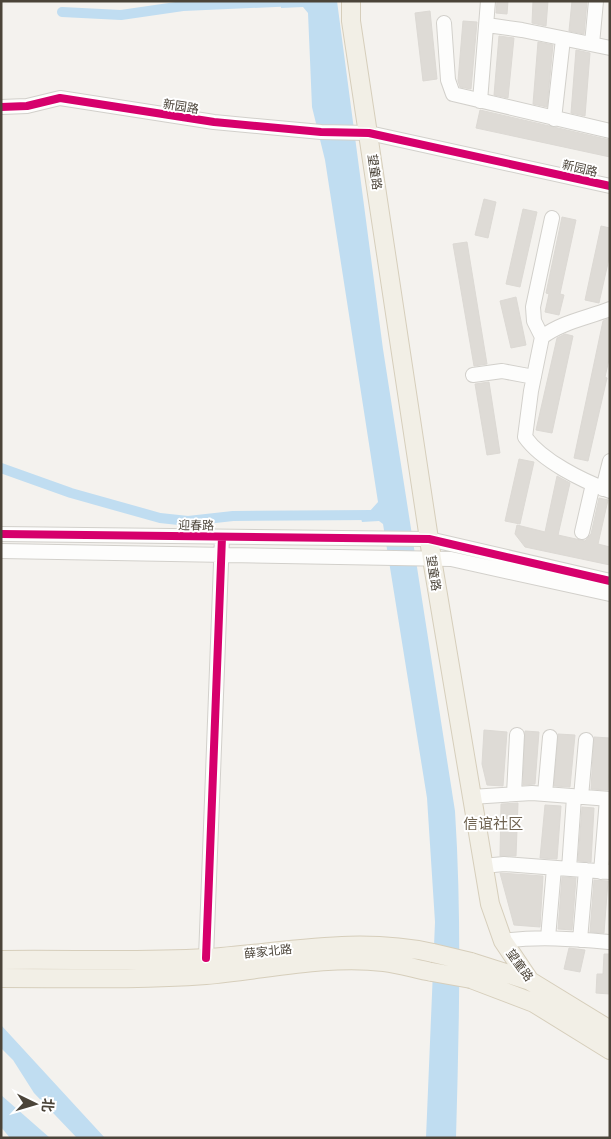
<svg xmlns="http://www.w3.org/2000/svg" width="611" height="1139" font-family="'Titillium Web','Noto Sans SC',sans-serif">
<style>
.water{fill:#c0ddf1}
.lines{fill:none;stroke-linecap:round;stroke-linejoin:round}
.canal{stroke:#c0ddf1;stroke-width:10}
.building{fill:#dedbd6;stroke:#dcd9d4}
.minor-casing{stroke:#d2d0cb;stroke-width:16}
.major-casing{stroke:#d6cebb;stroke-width:20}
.minor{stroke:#fdfdfc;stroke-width:14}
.major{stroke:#f2efe6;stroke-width:18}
.major-bridge-casing{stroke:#d6cebb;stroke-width:20;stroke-linecap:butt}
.major-bridge{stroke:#f2efe6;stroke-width:18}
.cycleway-casing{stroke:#fff;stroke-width:11}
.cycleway{stroke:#d6006c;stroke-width:8}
.labels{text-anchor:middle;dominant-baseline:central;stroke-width:4;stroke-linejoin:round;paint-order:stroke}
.street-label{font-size:12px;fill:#4b4439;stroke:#fff}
.quarter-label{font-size:15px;fill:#6e6250;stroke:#fff}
</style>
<rect width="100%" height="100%" fill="#f4f2ee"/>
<path class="water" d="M281 1H337L383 349 455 811C462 920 459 1029 456 1138H426L435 922 427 798 383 524 379 521 362 522 359 512H369L378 502 325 160 312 107 308 13 303 7 281 8Z
M1 1025 105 1138H77L34 1093 13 1060 1 1048Z
M1 1095 50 1138H10L1 1127Z"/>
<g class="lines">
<path class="canal" d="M62 12 121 15 183 6 297 1
M1 468 71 493 160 518 188 521 233 516 372 515"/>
</g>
<path class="building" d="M497 1H508L507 14 496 13Z
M533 1H548L546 26 532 23Z
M572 1H587L584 34 569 31Z
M430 11 437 79 423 81 415 13Z
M463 21 477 22 471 89 460 87 458 81Z
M499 36 514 38 508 98 494 95Z
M538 42 553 45 547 107 533 104Z
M576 50 590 53 585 116 571 113Z
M480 110 610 140V157L476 128Z
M484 199 496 202 488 238 475 235Z
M523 209 537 212 520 287 506 284Z
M562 217 576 220 560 294 564 295 559 315 545 312 549 294 546 293Z
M601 226 610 228V254L599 303 585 300Z
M467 242 487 364 474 366 453 244Z
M516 297 526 345 511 348 500 301Z
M610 318V355L605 377 607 378 588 461 574 458 603 321Z
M565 334 573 336 552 433 536 430 557 338Z
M489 382 500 453 487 455 475 384Z
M519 459 534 462 520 524 505 521Z
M557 476 570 483 558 535 585 541 591 534 599 498 608 500 598 544 610 547V565L525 547 515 534 517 525 545 532Z
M484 730 507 732 503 786 487 785 482 764Z
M525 731 539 732 535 784 523 785Z
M558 734 575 735 570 787 554 786Z
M594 737 610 738 608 790 591 789Z
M518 803 516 856H500L501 804Z
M545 805 561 806 557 859 540 858Z
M582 807 594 808 591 862 578 861Z
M500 873 543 876 540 927 514 925Z
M562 877 576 878 572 930 558 929Z
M594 880 608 881 604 933 590 932Z
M569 948 585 950 580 972 564 969Z
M604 954H610V994L596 993 597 974H603Z"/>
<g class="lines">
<g class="minor-casing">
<path id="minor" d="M444 23 448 80 453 94 610 131
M487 25 522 30 610 48
M592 44 596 1
M480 101 488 1
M1 107 27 106 60 98 214 122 321 132 369 133 610 186
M554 119 563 39
M610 309C587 318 562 322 542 337L531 391 525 437C542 461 583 481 610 491
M542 337 534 321 533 307 552 218
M473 375 502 371 534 377
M603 489 610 461
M582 532 593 484
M1 534 429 539 610 581
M1 551 451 559 610 594
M514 794 517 735
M545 794 550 737
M471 797 532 793 610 799
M581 797 586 740
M483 866 504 864 610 872
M569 869 574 797
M601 872 607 799
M548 938 554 868
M580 940 586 870
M503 941C539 936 574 939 610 942
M206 958 222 537"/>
</g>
<g class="major-casing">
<path id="major" d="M351 1V21L432 559 490 904 503 941 530 981 610 1030
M1 960C69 959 138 962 206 958 283 953 356 936 433 953
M471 962 530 981
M1 978C70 978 138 980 206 975 265 970 325 955 384 962 400 964 416 969 432 972
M471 979 534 1003 610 1050"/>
</g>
<use href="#minor" class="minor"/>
<use href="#major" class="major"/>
<g class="major-bridge-casing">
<path id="major-bridge" d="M433 953 471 962
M432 972 471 979"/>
</g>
<use href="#major-bridge" class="major-bridge"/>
<g class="cycleway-casing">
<path id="cycleway" d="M1 107 27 106 60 98 214 122 321 132 369 133 610 186
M1 534 429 539 610 581
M206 958 222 537"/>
</g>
<use href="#cycleway" class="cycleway"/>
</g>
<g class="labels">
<g class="street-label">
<text transform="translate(181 106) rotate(9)">新园路</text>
<text transform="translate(580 168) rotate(13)">新园路</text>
<text transform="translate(375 172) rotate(82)">望童路</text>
<text transform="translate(196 525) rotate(1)">迎春路</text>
<text transform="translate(434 573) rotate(81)">望童路</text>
<text transform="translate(268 951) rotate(-6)">薛家北路</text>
<text transform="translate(520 965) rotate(54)">望童路</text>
</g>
<g class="quarter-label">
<text x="493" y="823">信谊社区</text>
</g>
</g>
<rect width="611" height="1139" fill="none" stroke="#4b4439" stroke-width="5"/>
<g transform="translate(35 1104) rotate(95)" stroke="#ffffff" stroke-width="4" paint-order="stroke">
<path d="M0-4L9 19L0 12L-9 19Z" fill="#4b4439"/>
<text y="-8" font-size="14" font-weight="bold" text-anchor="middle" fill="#4b4439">北</text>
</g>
</svg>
